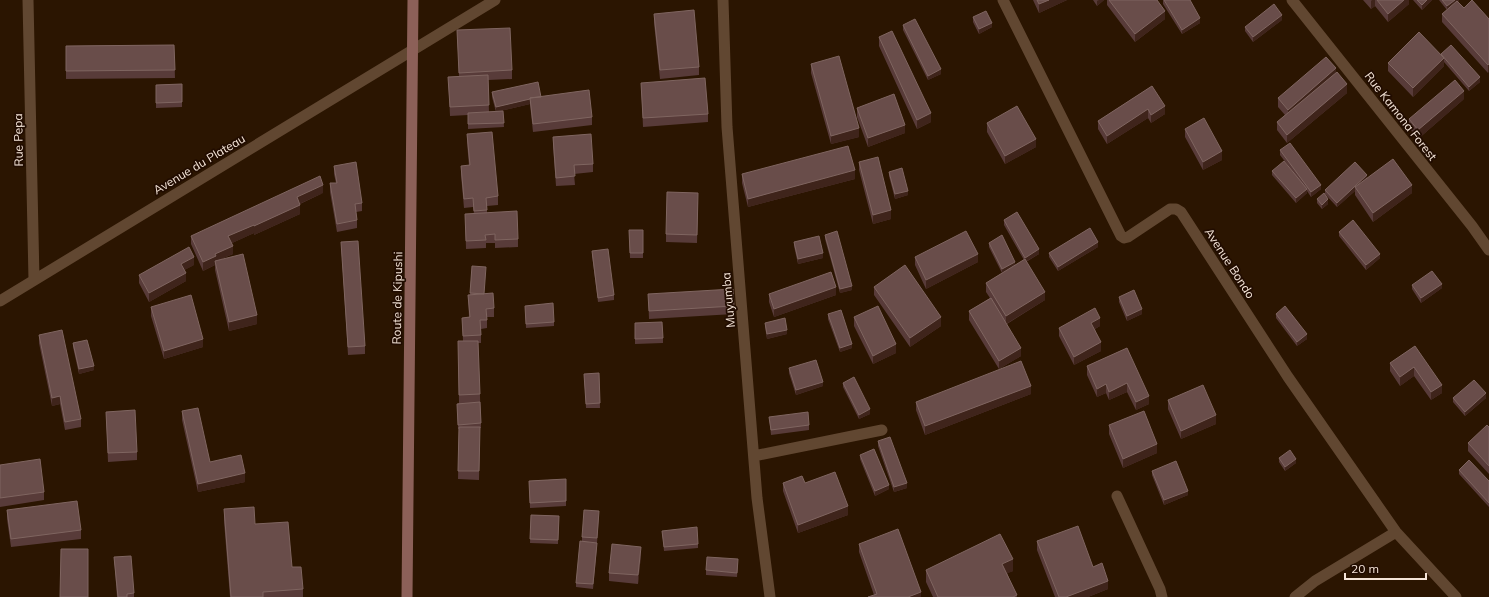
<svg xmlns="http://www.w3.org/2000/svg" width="1489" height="597" font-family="Mulish,sans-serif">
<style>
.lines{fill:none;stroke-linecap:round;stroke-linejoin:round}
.minor{stroke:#614731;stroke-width:11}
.secondary{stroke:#8c6058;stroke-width:11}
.wall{fill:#583b39}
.shaded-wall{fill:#3f241b}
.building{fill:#694d4a;stroke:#7f6560}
.labels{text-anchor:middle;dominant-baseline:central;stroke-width:3.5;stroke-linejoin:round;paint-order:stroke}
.street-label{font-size:12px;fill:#f5e5d8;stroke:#210c00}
</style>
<rect width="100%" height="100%" fill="#2b1501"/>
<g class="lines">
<path class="minor" d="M28 0 34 280
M723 0 727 127 757 498 770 597
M1003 0 1121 236 1124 238 1128 237 1170 209H1176L1181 212 1288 377 1396 532 1456 597
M1292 0 1472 226 1489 250
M0 301 495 0
M754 456 882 430
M1117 496 1160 589 1162 597
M1295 597 1315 581 1396 532"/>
<path class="secondary" d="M407 597 413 0"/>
</g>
<path class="wall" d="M1033 0H1067L1039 13Z
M1093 0H1104L1097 6Z
M1107 0H1157L1165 19 1135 42 1107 5Z
M1163 0H1190L1200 23 1182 34 1163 4Z
M1363 0H1409V4L1388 22 1375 6 1371 9Z
M1413 0H1432L1422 10Z
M1439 0H1459L1458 2 1464 8 1489 19 1488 73 1442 22V14L1447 10Z
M654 14 699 67V75L660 79 654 23Z
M973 17 992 27 979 34 973 22Z
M1282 20 1253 42 1245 31V27Z
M903 25 941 74 928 80 903 30Z
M457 30 512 70V79L488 80 489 112H496L492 97V92L541 97 592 117V125L533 132 530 104 496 112 503 111 504 127 468 129V115L450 116 448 77H459Z
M879 37 931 122 917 129 879 46Z
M174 45 175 78 66 79V46Z
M1441 55 1480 82 1469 91 1444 62V66L1413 97 1388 71V63Z
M811 64 859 137 831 144 811 73Z
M1336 72 1347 93 1287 143 1277 130V122L1285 115 1278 107V98Z
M641 83 708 114V122L643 127Z
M182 84V107L156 108V85Z
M1152 86 1165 114 1151 123 1148 118 1107 144 1098 129V121Z
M1464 99 1418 139 1409 128V119Z
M857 108 905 133 868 147 857 117Z
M987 123 1036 147 1005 164 987 132Z
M1185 129 1222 160 1203 170 1185 137Z
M467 134 498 196V205L487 206V213L518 239V247L495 248V243H486V248L466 249 465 214H474L473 207 464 208 461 175V166H469L467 142Z
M553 137 593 164V172L574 174 575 185 556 186 553 146Z
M1280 150 1321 189 1311 197 1307 191V193L1296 203 1272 175V171L1293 172 1280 155Z
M859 162 891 219 873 224 859 170Z
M334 166 362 203V211L356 212 357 220V228L337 232 330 192V183H336L334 174Z
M889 172 908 195 895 199 889 176Z
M742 174 855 179 748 207 742 183Z
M1367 178 1412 193 1373 222 1355 195V191L1337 207 1325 194V190Z
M323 193 300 204V214L254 235V233L232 243 233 254 219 260 257 324 229 331 215 270V265L203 271 191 244V236Z
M1317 199 1328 204 1322 209 1317 203Z
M698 201 697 243 666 242V234Z
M1004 220 1039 254 1026 262 1045 300 1007 324 1021 356 999 369 969 320V311L990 298 986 292V283L1002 273 989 247V243L1015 265 1024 260 1004 225Z
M629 230H643V258H630Z
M1339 232 1380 258 1366 270 1339 236Z
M825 235 852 290 840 293 825 239Z
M341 242 365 346V354L348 355Z
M794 242 823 258 798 264 794 246Z
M1098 247 1058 271 1049 257V253Z
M592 251 614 295V300L598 302 592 255Z
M915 257 978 262 926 289 915 265Z
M194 265 184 270 186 281 149 302 139 283V275Z
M472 266 484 294 494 308V317H487V328L481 329V343H478L481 423V428H480L479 480 458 479 459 429H458L457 404 459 403 458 341H463L462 318 469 317 468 295H470Z
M1412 285 1442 288 1421 303 1412 289Z
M874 287 941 326 910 347 874 295Z
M648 294 734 306V314L649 319Z
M769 294 836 295 774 317 769 302Z
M1119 297 1142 314 1127 321 1119 302Z
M525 306 554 322V326L526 328Z
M151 307 203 347 164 359 151 316Z
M828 314 852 348 840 352 828 319Z
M1276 314 1307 339 1297 346 1276 318Z
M854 317 896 353 873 364 854 326Z
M635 323 663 338V343L635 344Z
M765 323 787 334 767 339 765 327Z
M1100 326 1095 329 1101 351 1074 365 1059 336V328Z
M39 335 81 419V427L65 430 60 404 52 406 39 343Z
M73 343 94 370 79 374 73 347Z
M1415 346 1442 393 1431 400 1414 376 1400 386 1390 371V363Z
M1127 348 1149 404 1136 410 1127 392 1109 400 1106 393 1097 397 1087 375V366Z
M789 368 823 386 796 395 789 373Z
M599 373 600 408H586L584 374Z
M843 383 870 414 859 419 843 387Z
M1031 394 925 435 916 410V402Z
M1453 398H1486L1465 416 1453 402Z
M1168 400 1216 424 1181 439 1168 409Z
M182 411 210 462 245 482 198 492 182 420Z
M106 412 137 452V460L108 462Z
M769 417 809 425V430L771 435Z
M1109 425 1157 453 1123 468 1109 434Z
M1489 427V474L1468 451V443Z
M878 441 907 488 894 492 878 446Z
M860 455 889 489 875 496 860 459Z
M1279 458 1296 463 1285 471 1279 462Z
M0 465 44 492V500L0 507Z
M1459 470 1489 481V507L1459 474Z
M1152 471 1188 495 1164 505 1152 475Z
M566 479V506L530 508 529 481Z
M783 483H805L848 515 798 533 783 491Z
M224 509 255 524 292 567 303 589V597H230L224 521Z
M7 510 81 530V539L11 547 7 519Z
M531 515 559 516 558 544 530 543Z
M599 515 597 543 582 542V537Z
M662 531 698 544V548L664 551Z
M1037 541 1093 567 1108 589 1088 597H1055L1037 550Z
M859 544 921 597 874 595 859 552Z
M597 547 593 589 576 587V583Z
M641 555 638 584 609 581V573Z
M114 557 134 593V597H117Z
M738 563 737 577 706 575V570Z
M926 570 1013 571 1007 573 1017 597H933L926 582Z"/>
<path class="shaded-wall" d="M1049 0H1067L1039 13V4Z
M1099 0H1104L1097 6V1Z
M1372 0H1375V6L1371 9V1Z
M1404 0H1409V4L1388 22V14Z
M1427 0H1432L1422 10V5Z
M1455 0H1459V1L1447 11V6Z
M1165 11V19L1135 42V34Z
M1282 15V20L1253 42V37Z
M1200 18V23L1182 34V30Z
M992 23V27L979 34V29Z
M1444 58V66L1413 97V88Z
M1489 64V72L1488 73V65Z
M1336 68V77L1288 118V110Z
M941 69V74L928 80V76Z
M1480 77V82L1469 91V87Z
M1347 84V93L1287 143V135Z
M1464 91V99L1418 139V130Z
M530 99V104L496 112V107Z
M1165 106V114L1151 123V115Z
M1148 109V118L1107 144V136Z
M931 113V122L917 129V120Z
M905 125V133L868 147V138Z
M859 128V137L831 144V136Z
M1036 139V147L1005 164V156Z
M1222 151V160L1203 170V162Z
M855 170V179L748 207V199Z
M1367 175V180L1355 187V191L1337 207V203Z
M323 185V193L297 205V197Z
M1321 185V189L1311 197V192Z
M1412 185V193L1373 222V213Z
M1307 189V193L1296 203V198Z
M908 191V195L895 199V194Z
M1328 199V204L1322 209V205Z
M300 205V214L254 235V226Z
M891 210V219L873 224V215Z
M254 225V233L228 245V236Z
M1098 242V247L1058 271V267Z
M233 246V254L216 261H215V265L203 271V262L215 254Z
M1039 249V254L1025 262V258Z
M823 253V258L798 264V259Z
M978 254V262L926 289V280Z
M1380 254V258L1366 270V265Z
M194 257V265L181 272V264Z
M1015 262V266L1002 274V269Z
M186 273V281L149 302V293Z
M1442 284V288L1421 303V298Z
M852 286V290L840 293V289Z
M836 287V295L774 317V309Z
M1045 292V300L1006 324V316Z
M1142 309V314L1127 321V316Z
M257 315V324L229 331V322Z
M941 317V326L910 347V338Z
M1100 318V326L1091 331V323Z
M787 330V334L767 339V334Z
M1307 334V339L1297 346V342Z
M203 339V347L164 359V351Z
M1101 342V351L1074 365V357Z
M852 344V348L840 352V348Z
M896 344V353L873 364V356Z
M1021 348V356L999 369V361Z
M94 366V370L79 374V369Z
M1414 367V376L1400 386V377Z
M823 382V386L796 395V390Z
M1127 383V392L1109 400V392Z
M1106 384V393L1097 397V389Z
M1442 385V393L1431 400V392Z
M1031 386V394L925 435V426Z
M1486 393V398L1465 416V412Z
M60 396V404L52 406V398Z
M1149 396V404L1136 410V402Z
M870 409V414L859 419V415Z
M1216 415V424L1181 439V431Z
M1157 444V453L1123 468V459Z
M1296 459V463L1285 471V467Z
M245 473V482L198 492V484Z
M907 483V488L894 492V487Z
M889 485V489L875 496V491Z
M1188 491V495L1164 505V500Z
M848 506V515L798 533V525Z
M641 547V555L638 584V575Z
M1013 559V571L1002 576V564Z
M1108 581V589L1088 597H1066Z
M921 592V597H908Z"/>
<path class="building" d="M1037 0H1049L1039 4Z
M1109 0H1157L1165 11 1135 34Z
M1164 0H1190L1200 18 1182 30Z
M1377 0H1404L1388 14Z
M1417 0H1427L1422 5Z
M1442 0H1455L1447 6Z
M1472 0 1489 19V64L1488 65 1442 14 1457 1 1464 8Z
M1274 4 1282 15 1253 37 1245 27Z
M694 10 699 67 660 70 654 14Z
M986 11 992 23 979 29 973 17Z
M915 19 941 69 928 76 903 25Z
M510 28 512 70 459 73 457 30Z
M892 31 931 113 917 120 879 37Z
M1419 32 1444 58 1413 88 1388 63Z
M174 45 175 70 66 71V46Z
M1451 45 1480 77 1469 87 1441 54Z
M839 56 859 128 831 136 811 64Z
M1326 57 1336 68 1288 110 1278 98Z
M1337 72 1347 84 1287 135 1277 122Z
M488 75 489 105 450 107 448 77Z
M705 78 708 114 643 118 641 83Z
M1455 80 1464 91 1418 130 1409 119Z
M538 82 541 97 530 98V99L496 107 492 92Z
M182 84V102L156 103V85Z
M1152 86 1165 106 1151 115 1148 109 1107 136 1098 121Z
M589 90 592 117 533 124 530 98Z
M894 94 905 125 868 138 857 108Z
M1017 106 1036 139 1005 156 987 123Z
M503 111 504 123 468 124V113Z
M1204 118 1222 151 1203 162 1185 129Z
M492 132 498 196 486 198 487 210 474 211 473 198 464 199 461 166 470 165 467 134Z
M591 134 593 164 574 165 575 176 556 178 553 137Z
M1290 143 1321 185 1311 192 1280 150Z
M848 146 855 170 748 199 742 174Z
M878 157 891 210 873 215 859 162Z
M1393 159 1412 185 1373 213 1355 187Z
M1284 161 1307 189 1296 198 1272 171Z
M356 162 362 203 355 204 357 220 337 224 330 183H337L334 166Z
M1355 162 1367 175 1337 203 1325 190Z
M902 168 908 191 895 194 889 172Z
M320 176 323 185 297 197 300 205 254 226V225L228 236 233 246 215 254 216 256 203 262 191 236Z
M667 192 698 193 697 235 666 234Z
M1324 193 1328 199 1322 205 1317 199Z
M517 211 518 239 495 240V234L485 235 486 240 466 241 465 214Z
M1017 212 1039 249 1025 258 1004 220Z
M1353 220 1380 254 1366 265 1339 232Z
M1090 228 1098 242 1058 267 1049 253Z
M629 230H643V253H630Z
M837 231 852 286 840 289 825 235Z
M966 231 978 254 926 280 915 257Z
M1002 235 1015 262 1002 269 989 243Z
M819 236 823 253 798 259 794 242Z
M358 241 365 346 348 347 341 242Z
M189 247 194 257 181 264 186 273 149 293 139 275Z
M608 249 614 295 598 298 592 251Z
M243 254 257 315 229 322 215 261Z
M1025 259 1045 292 1006 316 986 283Z
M905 265 941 317 910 338 874 287Z
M472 266 486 267 484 294 470 293Z
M1432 271 1442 284 1421 298 1412 285Z
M831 272 836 287 774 309 769 294Z
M733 289 734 306 649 311 648 294Z
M1134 290 1142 309 1127 316 1119 297Z
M493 293 494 308 486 309 487 320H480L481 335 463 336 462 318 470 317 468 295Z
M191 295 203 339 164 351 151 307Z
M991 298 1021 348 999 361 969 311Z
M553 303 554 322 526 324 525 306Z
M878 306 896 344 873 356 854 317Z
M1285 306 1307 334 1297 342 1276 314Z
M1095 308 1100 318 1091 323 1101 342 1074 357 1059 328Z
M841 310 852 344 840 348 828 314Z
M785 318 787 330 767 334 765 323Z
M662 322 663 338 635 339V323Z
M62 330 81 419 65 422 60 396 52 398 39 335Z
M87 340 94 366 79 369 73 343Z
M458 341H478L480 394 459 395Z
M1415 346 1442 385 1431 392 1414 367 1400 377 1390 363Z
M1127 348 1149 396 1136 402 1127 383 1109 392 1106 384 1097 389 1087 366Z
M816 360 823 382 796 390 789 368Z
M1021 361 1031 386 925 426 916 402Z
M599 373 600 403 586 404 584 374Z
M854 377 870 409 859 415 843 383Z
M1474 380 1486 393 1465 412 1453 398Z
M1203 385 1216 415 1181 431 1168 400Z
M480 402 481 423 458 425 457 404Z
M198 408 210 462 241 455 245 473 198 484 182 411Z
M135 410 137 452 108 453 106 412Z
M1144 411 1157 444 1123 459 1109 425Z
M808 412 809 425 771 430 769 417Z
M1487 425 1489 427V466L1468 443Z
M459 427H480L479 471H458Z
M890 437 907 483 894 487 878 441Z
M874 449 889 485 875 491 860 455Z
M1290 450 1296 459 1285 467 1279 458Z
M40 459 44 492 0 498V465Z
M1469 460 1489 481V503L1459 470Z
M1176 461 1188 491 1164 500 1152 471Z
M835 472 848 506 798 525 783 483 802 476 805 483Z
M566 479V501L530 503 529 481Z
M77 501 81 530 11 539 7 510Z
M254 507 255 524 288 522 292 567H301L303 589 263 592V597H231L224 509Z
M584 510 599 511 597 538 582 537Z
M531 515 559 516 558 540 530 539Z
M1078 526 1093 567 1102 563 1108 581 1066 597H1059L1037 541Z
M697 527 698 544 664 547 662 531Z
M898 529 921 592 908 597H868L877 594 859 544Z
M1000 534 1013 559 1002 564 1017 595 1013 597H938L926 570Z
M580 541 597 543 593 584 576 583Z
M612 544 641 547 638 575 609 573Z
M61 549H88V597H60Z
M131 556 134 593 127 594V597H118L114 557Z
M707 557 738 559 737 573 706 570Z"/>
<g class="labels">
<g class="street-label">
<text transform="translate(1401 116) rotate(52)">Rue Kamona Forest</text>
<text transform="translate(18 140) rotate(-91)">Rue Pepa</text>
<text transform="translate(199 164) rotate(-31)">Avenue du Plateau</text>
<text transform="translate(1230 263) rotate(57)">Avenue Bondo</text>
<text transform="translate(397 298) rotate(-89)">Route de Kipushi</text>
<text transform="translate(728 300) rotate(-95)">Muyumba</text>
</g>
</g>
<path d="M1345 573v6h81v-6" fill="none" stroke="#f5e5d8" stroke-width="2"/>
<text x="1351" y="573" font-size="12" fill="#f5e5d8" stroke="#210c00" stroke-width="3" paint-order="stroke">20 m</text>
</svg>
